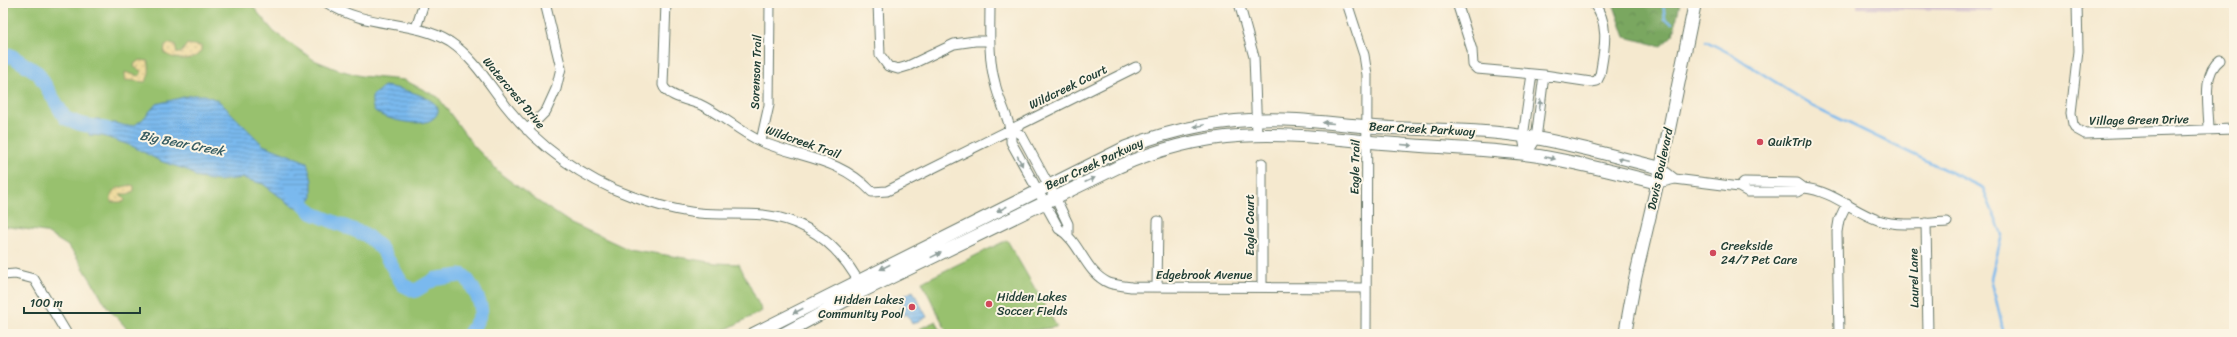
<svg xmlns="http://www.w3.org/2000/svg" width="2237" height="337" font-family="Sriracha,sans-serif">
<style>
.industrial{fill:#d0bdcd}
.grass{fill:#98c16e;stroke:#5c7f51}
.forest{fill:url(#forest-crowns);stroke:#4c724a}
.sand{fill:url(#sand-dots);stroke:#868c69}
.park{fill:url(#park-tufts);stroke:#5c7f51}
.water{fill:url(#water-rules);stroke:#4c7b91}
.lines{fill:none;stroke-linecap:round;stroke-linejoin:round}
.stream{stroke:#7ab9ee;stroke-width:2.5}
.river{stroke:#7ab9ee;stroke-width:14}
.minor-casing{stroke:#6a796a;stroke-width:11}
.major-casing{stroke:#6a796a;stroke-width:14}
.minor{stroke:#fff;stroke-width:9}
.major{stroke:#fff;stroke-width:12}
.oneway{fill:#8f9e9a}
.poi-dot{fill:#d1495b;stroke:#fcf5e5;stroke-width:1.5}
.labels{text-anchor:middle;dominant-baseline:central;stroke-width:4;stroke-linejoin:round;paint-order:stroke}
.street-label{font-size:12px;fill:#1f3d34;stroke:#fcf5e5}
.poi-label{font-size:12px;fill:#1f3d34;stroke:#fcf5e5;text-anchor:start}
.water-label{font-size:13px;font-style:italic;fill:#365c62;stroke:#fcf5e5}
</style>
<defs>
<pattern id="forest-crowns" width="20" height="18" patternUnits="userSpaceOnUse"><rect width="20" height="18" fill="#7aa761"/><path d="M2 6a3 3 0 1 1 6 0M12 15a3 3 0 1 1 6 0" fill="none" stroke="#638951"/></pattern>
<pattern id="sand-dots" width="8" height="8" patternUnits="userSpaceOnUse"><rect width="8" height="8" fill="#eeda9e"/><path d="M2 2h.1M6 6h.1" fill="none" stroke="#ccbc89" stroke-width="1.8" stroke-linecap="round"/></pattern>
<pattern id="park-tufts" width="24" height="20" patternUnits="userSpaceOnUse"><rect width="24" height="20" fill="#98c16e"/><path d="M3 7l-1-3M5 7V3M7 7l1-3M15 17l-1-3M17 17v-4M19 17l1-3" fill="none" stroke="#7b9e5b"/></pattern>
<pattern id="water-rules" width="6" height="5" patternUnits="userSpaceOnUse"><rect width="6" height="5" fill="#7ab9ee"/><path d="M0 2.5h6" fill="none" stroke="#6398c2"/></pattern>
</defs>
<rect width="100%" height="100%" fill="#fcf5e5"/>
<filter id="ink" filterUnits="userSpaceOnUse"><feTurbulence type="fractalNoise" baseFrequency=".025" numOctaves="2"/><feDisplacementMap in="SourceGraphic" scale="8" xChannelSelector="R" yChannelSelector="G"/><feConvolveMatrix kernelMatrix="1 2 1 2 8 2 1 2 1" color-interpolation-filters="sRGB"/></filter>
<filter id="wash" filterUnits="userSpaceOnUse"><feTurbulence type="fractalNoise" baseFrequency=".012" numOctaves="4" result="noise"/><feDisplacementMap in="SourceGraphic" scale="16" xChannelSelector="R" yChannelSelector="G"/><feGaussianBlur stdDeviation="0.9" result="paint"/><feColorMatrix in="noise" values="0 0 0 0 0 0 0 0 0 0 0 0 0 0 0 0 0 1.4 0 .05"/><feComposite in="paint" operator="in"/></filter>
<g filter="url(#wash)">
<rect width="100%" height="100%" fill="#f5e9cf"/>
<path class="industrial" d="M1857 3H1993V11L1857 8Z"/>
<path class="grass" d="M3 3H250L274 32 314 60 336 69 361 76 404 80 438 97 473 145 502 175 536 200 569 222 628 249 716 263 739 264 762 311 717 334H132L108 308 76 256 68 246 45 232 3 226Z
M1007 240 1057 327 1004 334H948L922 282Z"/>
<path class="forest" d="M1613 3H1680L1673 35 1661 46 1625 37Z"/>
<path class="sand" d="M170 43 175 44 177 53H181L187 44 201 46V51C193 63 174 60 164 53L165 46Z
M140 60 148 61C150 69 150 76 145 82L125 80V72L138 76 140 75 141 71 134 67 135 63Z
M131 185 134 186V191L128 194H120L125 199 124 202H111C110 187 119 188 131 185Z"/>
<path class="park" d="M936 321 942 334H920L919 329Z"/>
<path class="water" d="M384 86C396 87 459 101 431 120 420 127 385 120 375 111 371 107 372 101 372 96Z
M192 95H205L219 101 263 145 307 162 312 181V198L301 209 291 205 263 184 242 178 218 181 198 178 187 170 160 161 132 146 103 136 89 135V125L95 119H99L106 124 114 123 127 126 135 125 143 119 156 104Z
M913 291 927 317 912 324 907 314 903 316 899 308 903 306 900 298Z"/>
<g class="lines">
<path class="stream" d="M1663 3 1665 19 1672 23
M1706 41 1733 55 1813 106 1983 188 2002 235 1991 278 2004 334"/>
<path class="river" d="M3 59 10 55 38 73 65 118 80 124 107 129
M292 191 312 213 366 235 381 248 403 285 415 291 435 279 463 275C469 279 482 303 481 311 480 318 473 328 469 334"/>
</g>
</g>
<g filter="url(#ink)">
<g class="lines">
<g class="minor-casing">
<path id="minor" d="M327 3C367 29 412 19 450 42 474 58 489 84 506 106 538 146 583 179 631 196 653 204 676 211 699 213 720 215 741 213 763 215 808 220 840 246 861 286
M666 3 663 85C666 96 688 100 699 104 721 114 740 132 762 142 803 159 838 157 872 192L887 191 1136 67
M878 3 880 55 888 66 898 69 908 66 954 44 975 41H990
M990 3C990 30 988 57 995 83 999 103 1012 121 1011 142L1059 229C1081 242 1084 272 1109 283 1115 285 1124 286 1131 287L1365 288
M1239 3 1254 57 1257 134
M1347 3 1364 55 1367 75 1366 334
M1457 3 1472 50 1473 65 1477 69 1544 75 1591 82 1597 81 1600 75C1604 51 1611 23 1593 3
M2077 3 2078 51 2071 113 2073 124 2076 129 2085 134 2234 129
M416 28 424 3
M1012 128 1022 136 1055 197 1068 224V234
M527 130 546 111 556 89 561 68 545 3
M2209 130C2209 109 2201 74 2220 60
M761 141 769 105 770 3
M1526 155 1536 139 1544 75
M1526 155 1523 137 1532 74
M1262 163V286
M1675 179 1739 187
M1744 182 1797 183 1804 188 1797 192H1748L1739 187Z
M1658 183 1675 179 1661 168
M1804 188C1833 191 1852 211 1878 220 1899 227 1925 223 1947 222
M1926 223 1928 334
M3 275 15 274 34 279 67 334
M1157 287 1158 221
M1839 334 1837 232 1839 220 1847 203"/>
</g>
<g class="major-casing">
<path id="major" d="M753 334 1126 147C1181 126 1238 116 1297 120 1323 122 1349 125 1375 127 1419 130 1464 129 1508 134 1560 140 1611 156 1661 168
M783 334 863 291 1118 167C1218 122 1291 135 1395 144 1443 148 1492 149 1539 156 1579 163 1619 173 1658 183
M1625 334 1635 279 1661 168 1695 3"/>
</g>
<use href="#minor" class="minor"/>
<use href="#major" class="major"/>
</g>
<defs><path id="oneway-solid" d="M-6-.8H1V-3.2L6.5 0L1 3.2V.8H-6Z"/></defs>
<g class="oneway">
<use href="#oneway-solid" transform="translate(1540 105) rotate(-82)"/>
<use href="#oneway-solid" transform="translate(1328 123) rotate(-175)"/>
<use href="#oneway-solid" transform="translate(1199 126) rotate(168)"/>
<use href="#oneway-solid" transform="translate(1407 145) rotate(5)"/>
<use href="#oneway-solid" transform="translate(1550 158) rotate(12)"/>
<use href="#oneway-solid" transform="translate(1623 159) rotate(-166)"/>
<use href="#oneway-solid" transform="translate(1020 161) rotate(63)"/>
<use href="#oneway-solid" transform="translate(1090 180) rotate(-25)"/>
<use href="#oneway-solid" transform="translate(1002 209) rotate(153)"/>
<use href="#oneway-solid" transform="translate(936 255) rotate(-26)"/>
<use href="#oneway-solid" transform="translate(885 267) rotate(153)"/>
<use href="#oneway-solid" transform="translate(798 311) rotate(153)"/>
</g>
</g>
<g class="poi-dot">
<circle cx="1760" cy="142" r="4"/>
<circle cx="1713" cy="253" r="4"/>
<circle cx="989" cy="304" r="4"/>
<circle cx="912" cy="307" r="4"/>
</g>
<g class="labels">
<g class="street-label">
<text transform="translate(756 72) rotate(-88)">Sorenson Trail</text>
<text transform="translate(1068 87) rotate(-26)">Wildcreek Court</text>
<text transform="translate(514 93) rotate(50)">Watercrest Drive</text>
<text transform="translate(2139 120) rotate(-1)">Village Green Drive</text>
<text transform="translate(1422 129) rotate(3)">Bear Creek Parkway</text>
<text transform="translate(803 142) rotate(19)">Wildcreek Trail</text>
<text transform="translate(1094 164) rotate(-25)">Bear Creek Parkway</text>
<text transform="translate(1355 167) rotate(-89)">Eagle Trail</text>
<text transform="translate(1660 169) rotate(-78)">Davis Boulevard</text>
<text transform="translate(1250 225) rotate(-90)">Eagle Court</text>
<text x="1204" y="275">Edgebrook Avenue</text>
<text transform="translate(1914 278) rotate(-91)">Laurel Lane</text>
</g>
<g class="poi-label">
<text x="1768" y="142">QuikTrip</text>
<text x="1721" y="246">Creekside<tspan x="1721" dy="14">24/7 Pet Care</tspan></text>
<text x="997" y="297">Hidden Lakes<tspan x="997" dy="14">Soccer Fields</tspan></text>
<text x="904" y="300" text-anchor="end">Hidden Lakes<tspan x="904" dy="14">Community Pool</tspan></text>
</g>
<g class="water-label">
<text transform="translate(182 143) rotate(11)">Big Bear Creek</text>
</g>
</g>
<rect width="2237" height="337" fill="none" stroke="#fcf5e5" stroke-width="16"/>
<path d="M24 307v6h116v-6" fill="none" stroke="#1f3d34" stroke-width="2"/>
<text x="30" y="307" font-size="12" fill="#1f3d34" stroke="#fcf5e5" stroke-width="3" paint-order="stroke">100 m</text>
</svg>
